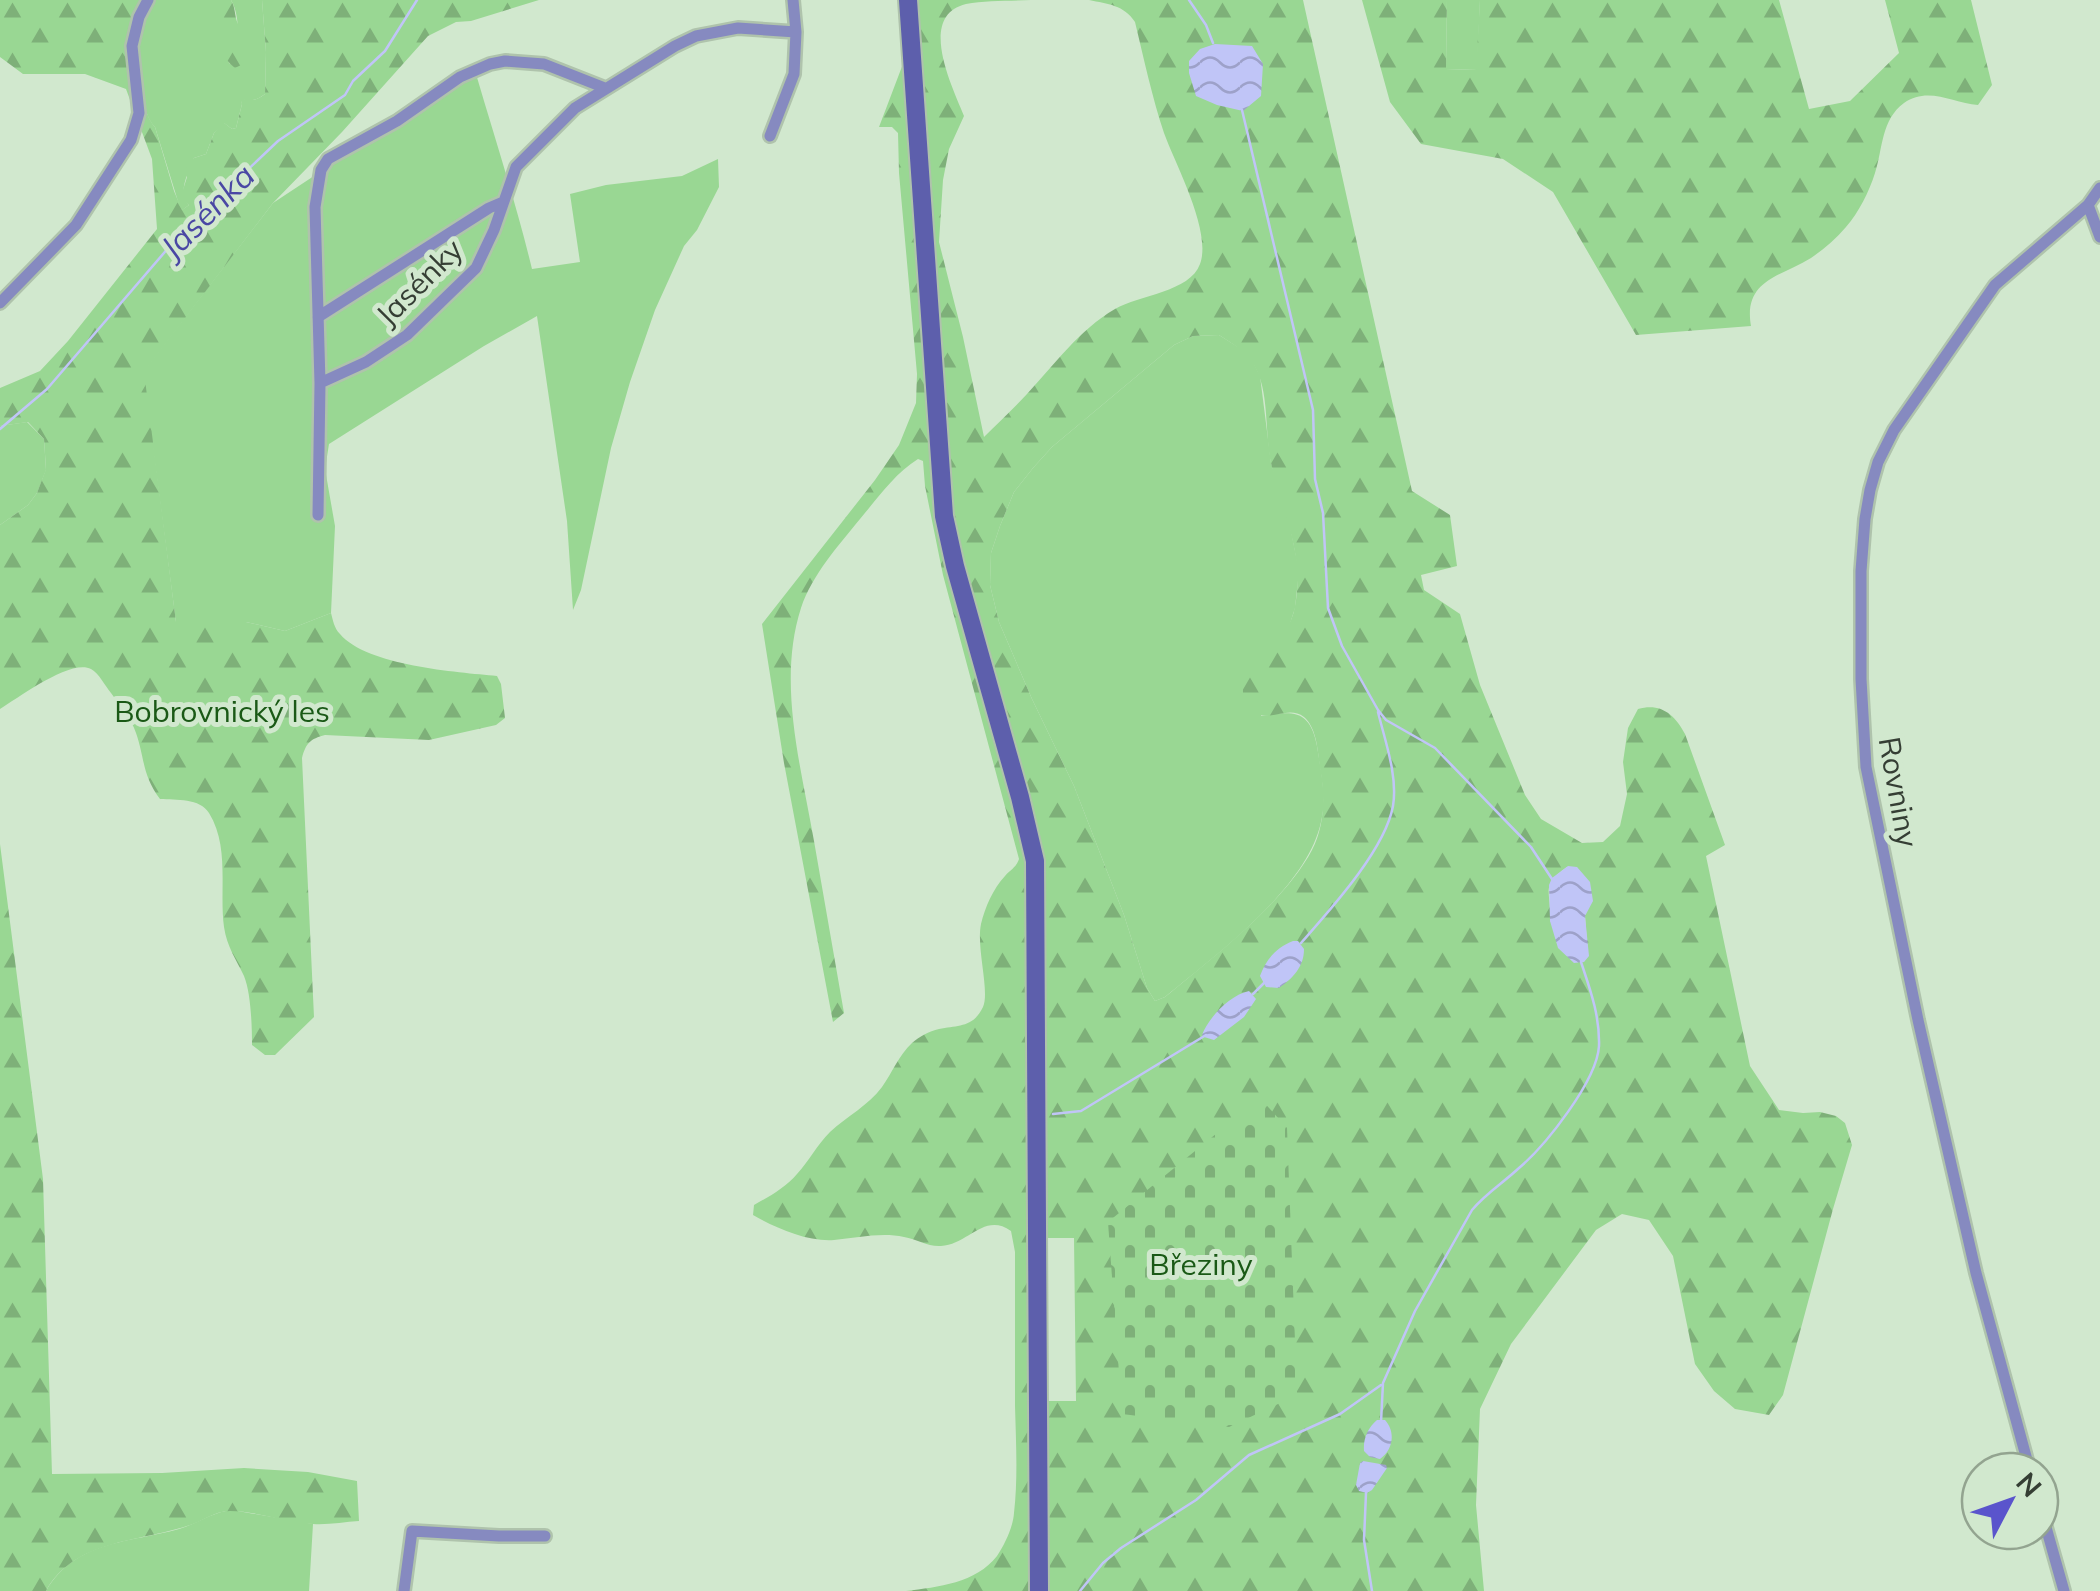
<svg xmlns="http://www.w3.org/2000/svg" width="2100" height="1591" font-family="Mulish,sans-serif">
<style>
.green{fill:#99d793}
.forest{fill:url(#forest-firs);fill-rule:evenodd}
.cemetery{fill:url(#cemetery-stones)}
.water{fill:url(#water-waves)}
.lines{fill:none;stroke-linecap:round;stroke-linejoin:round}
.stream{stroke:#c0c5f7;stroke-width:2.5}
.street-casing{stroke:#afc3ac;stroke-width:16}
.secondary-casing{stroke:#afc3ac;stroke-width:22}
.street{stroke:#868ac0;stroke-width:11}
.secondary{stroke:#5d5fac;stroke-width:18}
.labels{text-anchor:middle;dominant-baseline:central;stroke-width:10;stroke-linejoin:round;paint-order:stroke}
.street-label{font-size:30px;fill:#353e34;stroke:#d1e8ce}
.park-label{font-size:30px;fill:#1a5916;stroke:#d1e8ce}
.water-label{font-size:32px;font-style:italic;fill:#4a47a4;stroke:#d1e8ce}
</style>
<defs>
<pattern id="forest-firs" width="22" height="20" patternUnits="userSpaceOnUse" patternTransform="scale(2.5)"><rect width="22" height="20" fill="#99d793"/><path d="M5 1l3.5 6h-7zM16 11l3.5 6h-7z" fill="#7eb079"/></pattern>
<pattern id="cemetery-stones" width="16" height="16" patternUnits="userSpaceOnUse" patternTransform="scale(2.5)"><rect width="16" height="16" fill="#99d793"/><path d="M2 7V4a2 2 0 0 1 4 0v3zM10 15v-3a2 2 0 0 1 4 0v3z" fill="#7eb079"/></pattern>
<pattern id="water-waves" width="16" height="10" patternUnits="userSpaceOnUse" patternTransform="scale(2.5)"><rect width="16" height="10" fill="#c0c5f7"/><path d="M0 5q4-4 8 0t8 0" fill="none" stroke="#9da1c9"/></pattern>
</defs>
<rect width="100%" height="100%" fill="#d1e8ce"/>
<path class="green" d="M154 0H214L229 63 235 67C237 46 242 19 231 0H262L266 52 265 94C257 100 251 102 241 99L242 104 236 128 232 129 224 123 214 133 206 154 194 158C188 174 177 192 189 205L181 211 155 127C140 112 136 61 140 39 142 25 148 13 154 0Z
M1447 0H1480L1477 70 1446 69Z
M476 74C495 139 516 203 532 269L580 262 570 194 606 185 682 176 718 159 719 187 697 230 684 246 655 310 630 382 611 448 581 590 573 610 567 521 537 316 484 346 329 444 325 469 335 526 331 613 285 631 246 622H176L143 372 273 203 461 79Z
M1219 335 1249 354 1260 376 1271 463 1288 516 1299 571 1295 608 1288 630 1274 644 1261 716C1293 711 1310 709 1317 746 1321 772 1327 797 1321 822 1307 888 1216 955 1165 997L1155 1001 1147 988 1124 915 1074 786 1032 699 999 622 990 585 991 553 1000 526 1014 492 1033 468 1052 447 1174 345 1193 336Z
M27 422 44 439 46 470 37 493 28 505 0 525V426Z
M232 1510 313 1524 309 1591H46C76 1540 129 1543 179 1529 198 1523 213 1512 232 1510Z"/>
<path class="forest" d="M0 0H154C148 13 142 25 140 39 136 61 140 111 155 127L174 191 182 210 189 205 183 199 182 193 187 177 184 171 194 158 206 154 214 133 223 122 232 129 236 128 242 104 240 98C251 101 256 101 265 94L266 52 262 0H539L471 21 456 22 428 36 342 132 273 203 144 372 176 622H246L285 631 331 613C333 620 334 628 340 634 367 666 457 672 497 676L501 684 505 718 496 725 429 740 325 735C310 739 306 743 302 758L314 1017 275 1055H265L252 1045C252 1026 251 993 244 976 236 959 227 947 224 927 219 891 230 847 209 813 200 798 176 800 160 799 142 775 145 759 136 733 131 718 120 706 111 693 105 686 99 673 91 669 70 659 20 697 0 709V525L28 505 37 493 46 469 44 439 28 422 0 426V388L40 371 68 341 157 229 152 159 126 89 85 74H23L0 57Z
M214 0H231C236 9 234 15 238 24 243 38 246 51 241 65L235 68C220 56 210 34 216 14L213 9Z
M899 0H1031C1010 1 986 0 966 4 917 16 952 86 964 116L949 149 943 180 939 242 963 337 984 437C998 423 1013 409 1027 394 1055 364 1079 330 1115 309 1139 295 1190 292 1200 264 1212 231 1176 166 1164 133 1152 97 1144 59 1135 22 1124 5 1108 4 1089 0H1303L1412 491 1450 515 1457 566 1421 575 1424 590 1460 614 1480 685 1525 795 1541 819 1582 843 1603 842 1620 826 1627 794 1623 762 1628 728 1638 709C1661 703 1674 714 1685 734L1725 845 1706 856 1750 1066 1779 1110 1803 1113 1820 1112 1836 1116 1845 1123 1852 1145 1833 1209 1783 1395 1769 1415 1735 1409 1714 1391 1695 1364 1673 1256 1649 1220 1622 1214 1596 1230 1511 1344 1480 1409 1476 1505 1484 1591H906C938 1587 976 1583 997 1556 1005 1544 1013 1527 1014 1513 1018 1478 1016 1442 1015 1406 1015 1355 1015 1304 1015 1252L1011 1231C984 1212 968 1245 941 1246 928 1247 917 1239 904 1237 881 1232 857 1238 834 1240 808 1242 776 1228 753 1215L754 1205C770 1196 785 1188 797 1174 809 1161 817 1145 830 1132 847 1116 868 1106 882 1087 892 1073 899 1055 912 1043 919 1037 929 1031 939 1029 958 1025 973 1028 983 1007 990 991 976 948 981 924 985 907 993 889 1005 876 1011 869 1016 868 1019 859L943 575 925 486 923 461 918 459C895 473 877 499 860 519 838 546 812 575 801 608 777 683 801 766 814 841 824 898 834 956 844 1013L833 1022 784 763 762 624 875 480 899 445 916 403 917 374 899 173 898 133 892 127H879L906 56ZM1219 335C1236 346 1249 353 1257 371 1269 396 1265 435 1271 463 1282 512 1305 553 1295 606 1287 656 1229 652 1246 709 1251 711 1255 714 1260 715 1274 719 1290 706 1304 717 1317 728 1318 753 1320 768 1325 795 1325 825 1312 850 1284 903 1212 958 1165 997L1155 1001 1147 988 1124 915 1074 786 1032 699 999 622 990 585 991 553 1000 526 1014 492 1033 468 1052 447 1174 345 1193 336ZM1567 867H1577L1585 916 1588 956 1550 921C1552 891 1539 887 1567 867ZM1038 1238H1074L1076 1401H1038Z
M1362 0H1447L1446 69 1476 70 1480 0H1779L1809 109 1850 101 1899 53 1885 0H1971L1992 85 1978 105C1953 103 1928 86 1904 103 1881 120 1883 148 1875 173 1869 192 1859 212 1846 227 1836 239 1824 249 1811 258 1780 277 1743 280 1751 326L1636 335 1553 192 1503 159 1421 144 1390 102Z
M0 844 43 1179 52 1474 162 1473 244 1468 308 1472 357 1481 359 1521C344 1522 328 1525 313 1524 286 1523 258 1511 230 1511 214 1511 202 1522 187 1526 138 1542 74 1540 46 1591H0Z"/>
<path class="cemetery" d="M1260 1098 1287 1128 1297 1395 1229 1427 1122 1414 1108 1222Z"/>
<path class="water" d="M1215 44 1252 46 1263 64 1261 96 1243 111 1217 105 1196 96 1189 73V61L1200 49Z
M1568 866 1577 867 1590 882 1593 901 1585 916 1589 956 1584 962 1574 963 1558 948 1550 921 1549 885 1552 878Z
M1293 941H1298L1304 949C1304 967 1293 978 1279 988L1266 987 1260 976C1266 959 1276 948 1293 941Z
M1249 991 1256 999 1244 1017 1214 1040 1204 1037 1202 1035C1209 1017 1230 995 1249 991Z
M1377 1420H1385C1396 1432 1393 1450 1380 1459L1370 1457 1364 1451C1363 1438 1368 1428 1377 1420Z
M1363 1461 1386 1465 1387 1468 1372 1490 1367 1493 1359 1491 1356 1485 1360 1463Z"/>
<g class="lines">
<path class="stream" d="M1189 0 1206 25 1213 43
M1242 110 1313 410 1315 479 1323 513 1328 608 1342 646 1378 710 1386 720 1435 748 1531 847 1552 879
M0 429 47 389 182 232 278 141 345 95 353 81 385 51 417 0
M1301 943C1330 910 1385 850 1393 806 1398 776 1385 741 1378 712
M1253 994 1265 982
M1053 1114 1081 1111 1206 1035
M1381 1422 1383 1383 1415 1311 1472 1210C1486 1193 1503 1183 1519 1168 1545 1146 1597 1081 1599 1046 1600 1016 1590 989 1581 962
M1366 1493 1364 1540 1372 1591
M1080 1591 1103 1563 1121 1548 1196 1500 1249 1455 1340 1414 1381 1385"/>
<g class="street-casing">
<path id="street" d="M770 136 794 74 796 32
M2088 205 2100 237
M0 303 76 225 131 140 139 113 132 46 139 17 148 0
M318 317 489 208 503 202
M320 383 315 207 321 170 328 159 397 121 460 77 490 64 505 61 544 64 605 88
M318 515 320 383 366 362 407 335 476 268 494 230 516 167 575 108 675 46 696 36 738 28 796 32 793 0
M2030 1471 1976 1273 1918 1020 1866 767 1861 679V571L1865 519 1870 490 1878 462 1894 430 1995 285 2088 205 2100 188
M2040 1506 2064 1591
M404 1591 412 1531 499 1536H545"/>
</g>
<g class="secondary-casing">
<path id="secondary" d="M908 0 944 516 955 566 1020 797 1035 861 1039 1591"/>
</g>
<use href="#street" class="street"/>
<use href="#secondary" class="secondary"/>
</g>
<g class="labels">
<g class="street-label">
<text transform="translate(419 282) rotate(-45)">Jasénky</text>
<text transform="translate(1899 792) rotate(80)">Rovniny</text>
</g>
<g class="park-label">
<text x="222" y="711">Bobrovnický les</text>
<text x="1201" y="1264">Březiny</text>
</g>
<g class="water-label">
<text transform="translate(207 211) rotate(-45)">Jasénka</text>
</g>
</g>
<g transform="translate(2010 1501) rotate(49)"><circle r="48" fill="#d1e8ce" stroke="#93a490" stroke-width="2.5"/>
<path d="M0-8L18 38L0 25L-18 38Z" fill="#5a54cc"/>
<text y="-15" font-size="28" font-weight="bold" text-anchor="middle" fill="#353e34">N</text>
</g>
</svg>
